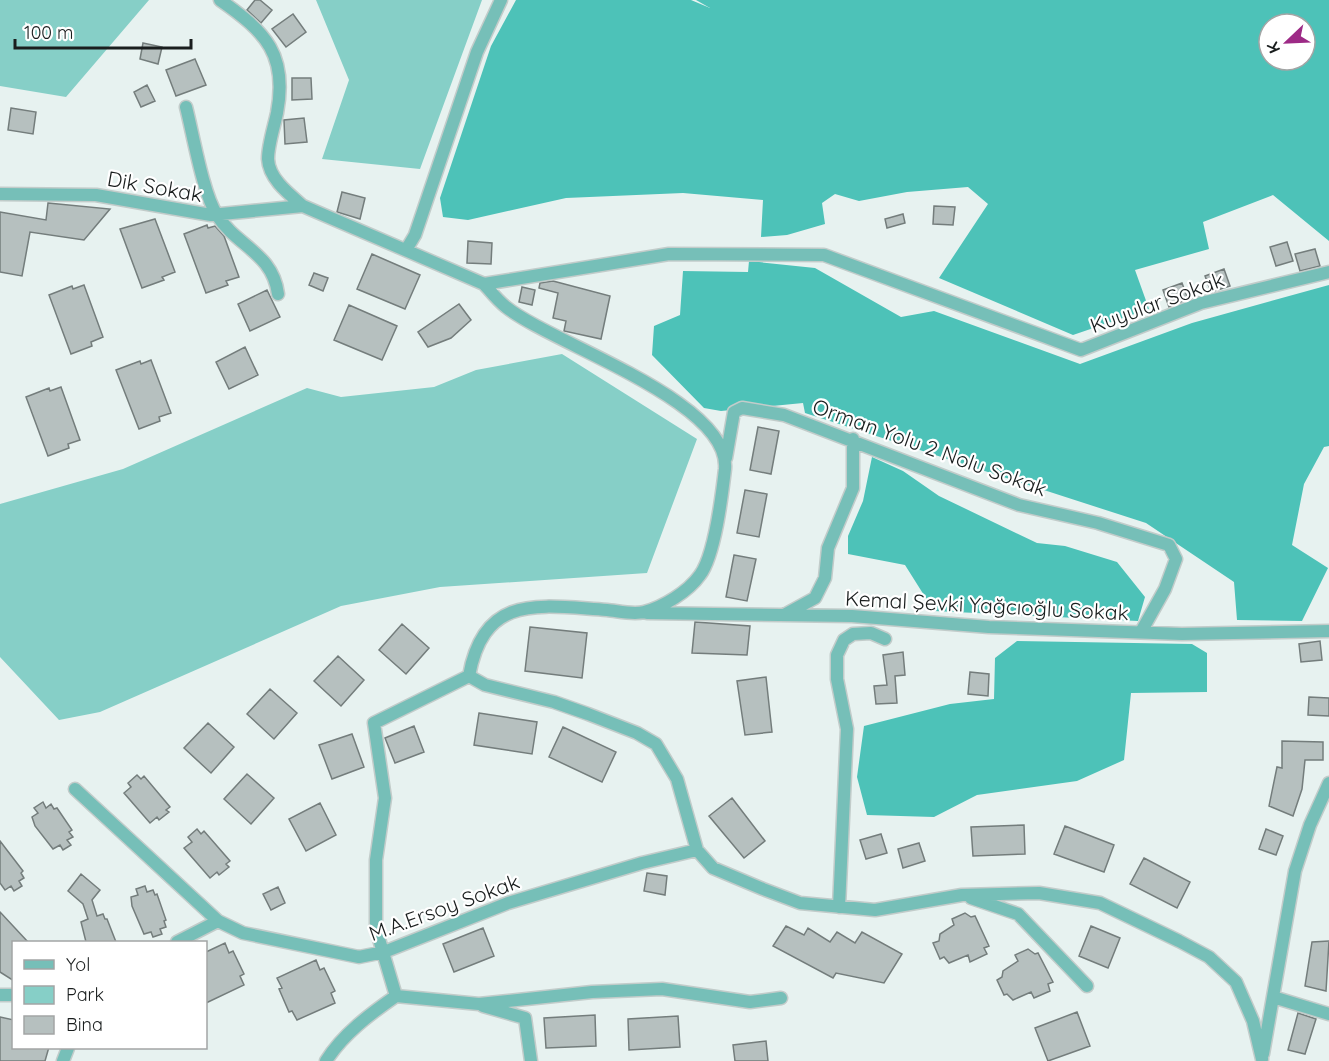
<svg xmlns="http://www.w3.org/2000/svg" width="1329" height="1061" font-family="Quicksand,sans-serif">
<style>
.green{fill:#86cfc7}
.forest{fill:#4dc2b8;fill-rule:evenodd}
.building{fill:#b6c0bf;stroke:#747d7c;stroke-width:1.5}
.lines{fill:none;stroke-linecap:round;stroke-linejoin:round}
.minor-casing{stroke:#c2ccca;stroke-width:15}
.minor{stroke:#76bfb8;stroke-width:12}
.labels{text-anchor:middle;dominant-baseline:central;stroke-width:4.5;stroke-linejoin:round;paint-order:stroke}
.street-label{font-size:21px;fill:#1a1e1e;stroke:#fff}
</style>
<rect width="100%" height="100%" fill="#e7f2f0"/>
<path class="green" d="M0 0H149L66 97 0 86Z
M316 0H482L420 169 322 159 349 80Z
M562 354 697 439 647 573 440 587 341 606 100 712 59 720 0 657V504L123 469 307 388 341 397 434 387 476 370Z"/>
<path class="forest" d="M516 0H691L710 8 696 0H1329V241L1273 195 1203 222 1209 249 1135 270 1149 309 1073 335 939 278 988 204 968 187 907 192 859 201 835 194 822 203 825 224 787 235 761 237 763 200 683 193 566 198 468 220 443 217 440 198 491 46ZM1269 24H1305V60H1269Z
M749 261 815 268 901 317 934 311 1080 364 1192 323 1329 285V446L1324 447 1304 484 1292 545 1328 568 1302 621 1237 620 1234 582 1146 523 805 413 803 403 721 411 704 408 652 355 654 326 680 315 683 271 748 272Z
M872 457 903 471 939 496 1037 543 1065 546 1117 562 1145 597 1138 621 934 611 905 565 848 554V536L863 501Z
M1017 641 1192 644 1207 653V692L1131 693 1124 760 1077 781 977 795 934 817 867 815 857 777 864 726 950 704 994 699 995 658Z"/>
<path class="building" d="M255 0H260L272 10 261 23 247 10Z
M293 14 306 32 286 47 272 29Z
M143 43 162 47 158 64 140 59Z
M195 59 206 85 176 96 166 70Z
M292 78H311L312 99 292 100Z
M147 85 155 101 141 107 134 92Z
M11 108 36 112 33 134 8 130Z
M304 118 307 142 285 144 284 120Z
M342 192 365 198 360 219 337 212Z
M48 203 110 209 84 240 30 232 22 276 0 272V212L46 220Z
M934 206 955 207 953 225 933 224Z
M903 214 905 223 887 228 885 219Z
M155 219 175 272 162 277 164 280 142 288 120 229Z
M207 225 208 228 215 226 224 236 239 277 226 281 228 285 206 293 184 234Z
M468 241 492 243 491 264 467 263Z
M1287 242 1293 261 1276 266 1270 247Z
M1315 249 1320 266 1300 271 1295 254Z
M372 254 420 275 405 309 357 289Z
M1224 269 1230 286 1211 292 1205 276Z
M314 273 328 278 323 291 309 285Z
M553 281 610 296 601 339 564 331 566 321 553 318 558 293 539 288 540 283Z
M1182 283 1188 299 1169 307 1163 290Z
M84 285 103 337 91 342 92 346 71 354 49 295 72 286 73 289Z
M522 287 535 290 532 305 519 302Z
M267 290 280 317 250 331 238 304Z
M459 304 471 320 451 338 428 347 418 332Z
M349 305 397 326 382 360 334 340Z
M245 347 258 375 229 389 216 362Z
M151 360 171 413 159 417 160 421 139 429 116 370 140 361 141 364Z
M61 387 80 440 68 444 69 448 48 456 26 397 49 388 50 391Z
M758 427 779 431 771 474 750 470Z
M745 490 767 494 759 537 737 533Z
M734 555 756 559 747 601 726 597Z
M695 622 750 626 747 655 692 653Z
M402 624 429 648 406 674 379 650Z
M530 627 587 633 582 678 525 671Z
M1320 641 1322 660 1301 662 1299 644Z
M903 652 905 675 895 676 897 703 876 704 874 686 887 685 883 655Z
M338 656 364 680 341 706 314 681Z
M970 672 989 674 988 696 968 694Z
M766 677 772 732 745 735 737 681Z
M270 689 297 713 274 739 247 714Z
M1309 697 1329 698V716L1308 715Z
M479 713 537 722 532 754 474 745Z
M208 723 234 747 211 773 184 748Z
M414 726 424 752 395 763 385 738Z
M563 727 616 752 602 782 549 757Z
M352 734 364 767 332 779 319 745Z
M1282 741 1323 742V760H1305L1302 789 1293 816 1269 806 1277 767 1282 768Z
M247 774 274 798 251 824 224 799Z
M137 775 141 779 144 776 170 807 166 810 169 812 159 820 157 817 150 823 124 793 131 787 128 783Z
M732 798 765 841 744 858 709 816Z
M43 802 46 808 51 804 54 809 57 808 72 830 69 832 73 837 67 840 71 845 63 850 60 845 53 849 35 826 32 817 38 813 34 808Z
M320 803 336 835 306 851 289 819Z
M1024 825 1025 854 973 856 971 827Z
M1065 826 1114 845 1104 872 1054 854Z
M197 829 201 834 204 831 230 861 226 864 229 867 219 875 217 872 210 878 184 848 192 842 188 837Z
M1266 829 1283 836 1276 855 1259 849Z
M881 834 887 853 866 859 860 840Z
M0 841 23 871 21 873 24 878 19 881 22 886 14 891 11 886 5 890 0 883Z
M919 843 925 861 903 868 898 849Z
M1144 858 1190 882 1177 908 1130 884Z
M647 873 667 876 665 895 644 891Z
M81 874 100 890 92 900 97 916 103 914 105 919H107L116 942H86L81 922 88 919 83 904 68 891Z
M145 886 147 892 153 890 155 895 157 894 166 920 164 921 166 927 160 929 162 934 153 937 151 932 144 934 132 906 131 897 138 895 136 889Z
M278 887 285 903 271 910 263 894Z
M0 912 28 942H14V981L0 972Z
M965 913 971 917 975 916 989 946 984 948 987 954 970 962 968 955 949 963 944 957 940 959 933 943 939 941 940 934 954 925 952 919Z
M786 926 804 935 808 928 830 942 837 932 855 943 862 932 902 954 884 983 836 973 833 978 773 946Z
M1091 926 1120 938 1108 968 1079 956Z
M483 928 494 956 454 972 443 944Z
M1329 941 1326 991 1305 986 1312 942Z
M225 943 229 953 233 951 244 974 240 976 244 985 206 1003V952Z
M1028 949 1035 954 1038 953 1053 982 1048 984 1050 991 1034 998 1031 992 1013 1000 1007 994 1004 995 997 980 1002 977 1003 971 1018 961 1015 955Z
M316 960 320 970 324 968 335 991 331 993 335 1003 297 1020 292 1011 289 1012 279 989 282 988 277 978Z
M1077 1012 1090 1046 1048 1061 1035 1028Z
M1298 1013 1316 1019 1305 1054 1288 1050Z
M595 1015 596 1046 546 1048 544 1018Z
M678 1016 680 1047 629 1050 628 1019Z
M0 1017 14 1020V1047H49L45 1061H0Z
M766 1041 768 1061H735L733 1045Z"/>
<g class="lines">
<g class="minor-casing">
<path id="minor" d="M220 0C266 32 288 55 277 113 274 127 268 145 268 159 269 179 289 194 303 206L484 284C491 292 498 301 506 307 552 344 731 401 725 469 722 495 715 555 700 575 688 592 663 607 644 612 633 615 618 611 607 610 541 606 484 592 469 676
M186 107C193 134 203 194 217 215 236 246 273 253 278 294
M0 194 96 195 211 215 303 206
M406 250 415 235 477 52 501 0
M484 284 669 254 824 255 1081 350 1201 303 1329 272
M726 458 734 412 742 408 784 415 1019 505 1098 523 1169 545 1176 559 1165 589 1141 632
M647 613 852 616 989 627 1182 634 1329 631
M784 615 815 598 825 578 828 548 853 488V439
M469 676 485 685 554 702 588 714 637 733 656 744 677 779 697 850 713 868 763 889 800 903 875 910 962 895 1039 893 1100 903 1179 941 1209 957 1236 982 1253 1021 1262 1059
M75 789 218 921 243 933 359 957 384 952 508 903 642 863 697 850
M971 898 1018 914 1087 986
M839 907 847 729 837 679V655L844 640 853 634 871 633 885 639
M177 942 218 921
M0 995H14
M396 996 376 929V860L385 798 374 723 469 676
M1273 997 1329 1014
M483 1006 525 1018 531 1061
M1263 1054 1295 871 1310 825 1329 783
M63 1061 68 1048
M326 1061C343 1034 370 1014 396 996L479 1004 592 992 662 989 750 1002 781 998"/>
</g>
<use href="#minor" class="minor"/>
</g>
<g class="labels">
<g class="street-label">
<text transform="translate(155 186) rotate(10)">Dik Sokak</text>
<text transform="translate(1157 302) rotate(-20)">Kuyular Sokak</text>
<text transform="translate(930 447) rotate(20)">Orman Yolu 2 Nolu Sokak</text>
<text transform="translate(987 605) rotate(3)">Kemal Şevki Yağcıoğlu Sokak</text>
<text transform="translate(444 907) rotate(-20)">M.A.Ersoy Sokak</text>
</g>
</g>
<rect x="12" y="941" width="195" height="108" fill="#ffffff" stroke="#a3a5a5" stroke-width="1.5"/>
<rect x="24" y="960" width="30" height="9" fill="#76bfb8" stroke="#a3a5a5" stroke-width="1.5"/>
<text x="66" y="971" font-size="18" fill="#1a1e1e">Yol</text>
<rect x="24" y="986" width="30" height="18" fill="#86cfc7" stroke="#a3a5a5" stroke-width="1.5"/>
<text x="66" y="1001" font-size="18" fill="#1a1e1e">Park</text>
<rect x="24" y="1016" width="30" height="18" fill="#b6c0bf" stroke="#a3a5a5" stroke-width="1.5"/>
<text x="66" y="1031" font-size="18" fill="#1a1e1e">Bina</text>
<g transform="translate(1287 42) rotate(247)"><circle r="28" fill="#ffffff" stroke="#a3a5a5" stroke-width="1.5"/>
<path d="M0-4.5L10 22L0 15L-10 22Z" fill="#9d2a86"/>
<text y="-9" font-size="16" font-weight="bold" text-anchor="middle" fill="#1a1e1e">K</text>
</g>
<path d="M15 39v9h176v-9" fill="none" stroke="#1a1e1e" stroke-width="3"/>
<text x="24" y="39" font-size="18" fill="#1a1e1e" stroke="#ffffff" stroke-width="4.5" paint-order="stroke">100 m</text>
</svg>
